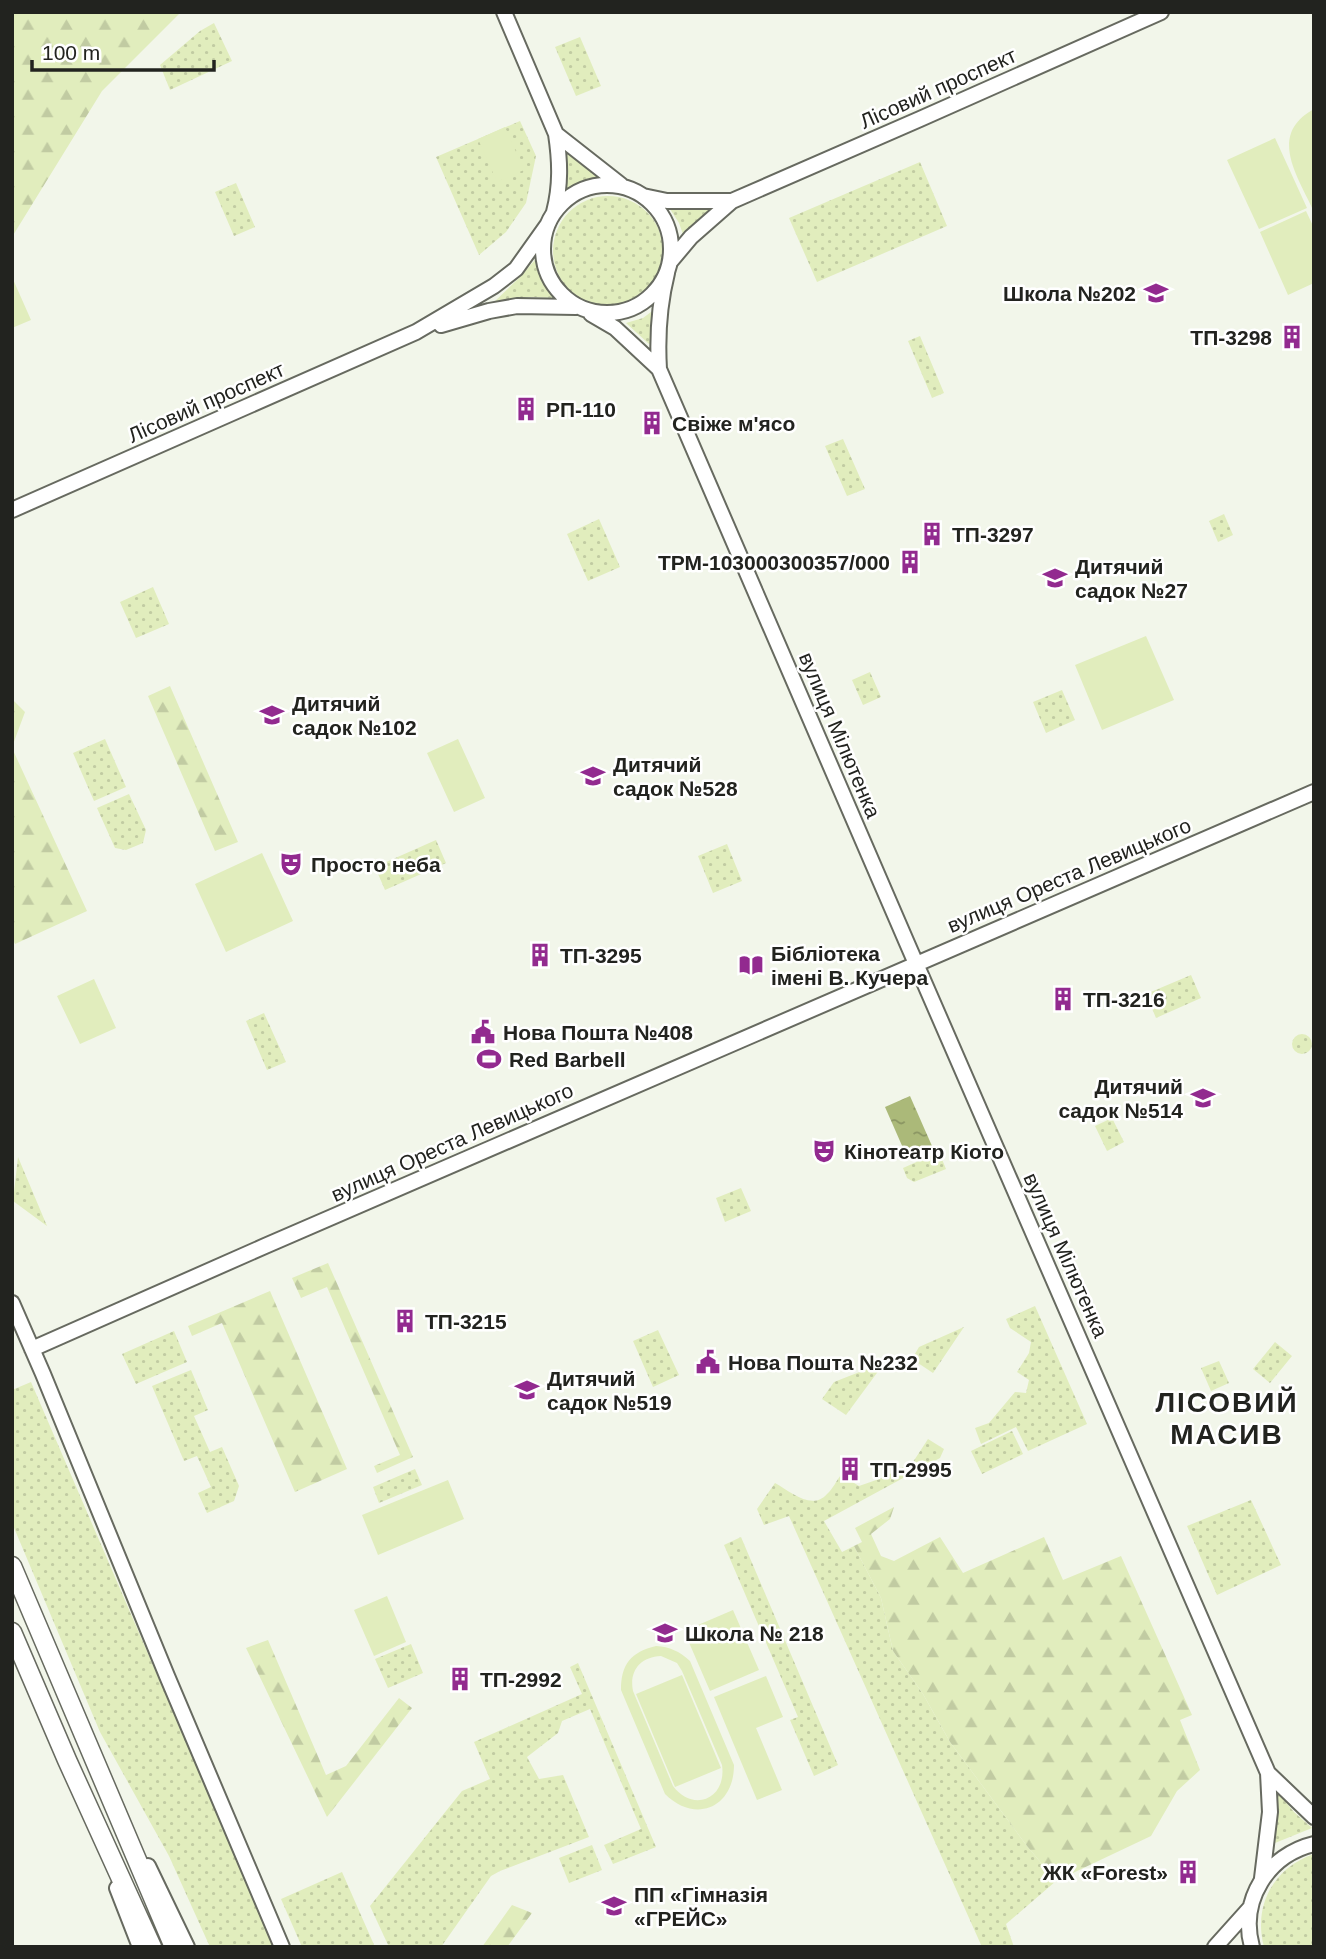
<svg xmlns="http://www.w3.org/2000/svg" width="1326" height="1959" font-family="Helvetica,sans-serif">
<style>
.grass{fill:url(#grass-dots)}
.forest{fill:url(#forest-firs)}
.pitch{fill:#e1edbd;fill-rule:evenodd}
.water{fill:url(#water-ripples)}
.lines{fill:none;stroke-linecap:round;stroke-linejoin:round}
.minor-casing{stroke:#676a60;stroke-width:18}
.major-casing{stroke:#676a60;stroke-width:21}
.minor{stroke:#fff;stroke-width:14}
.major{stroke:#fff;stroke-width:18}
.labels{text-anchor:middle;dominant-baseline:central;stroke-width:5;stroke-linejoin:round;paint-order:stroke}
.street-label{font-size:21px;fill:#22231f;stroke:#fff}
.poi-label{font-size:21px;font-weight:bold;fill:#22231f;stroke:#fff;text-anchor:start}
.district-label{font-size:28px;font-weight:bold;letter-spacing:2px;fill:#22231f;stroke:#fff}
</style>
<defs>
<pattern id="grass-dots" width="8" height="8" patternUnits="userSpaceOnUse" patternTransform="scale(1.75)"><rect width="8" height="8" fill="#e1edbd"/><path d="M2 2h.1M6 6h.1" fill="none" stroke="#c1cba2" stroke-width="1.8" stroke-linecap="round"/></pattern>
<pattern id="forest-firs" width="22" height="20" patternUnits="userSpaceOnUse" patternTransform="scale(1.75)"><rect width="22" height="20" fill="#e1edbd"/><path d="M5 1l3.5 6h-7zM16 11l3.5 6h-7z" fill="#c1cba2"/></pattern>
<pattern id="water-ripples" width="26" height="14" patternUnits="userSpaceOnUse" patternTransform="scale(1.75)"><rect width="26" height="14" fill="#abb979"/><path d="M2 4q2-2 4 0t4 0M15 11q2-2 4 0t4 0" fill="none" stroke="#8b9663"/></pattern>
</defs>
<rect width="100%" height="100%" fill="#f2f6ea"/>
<path class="grass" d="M214 23 232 61 170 90 160 65 200 31Z
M580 37 601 86 576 96 555 47Z
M520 121 536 156 526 203 506 232 479 255 436 157Z
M562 143 578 162 599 178 580 184 565 194 566 169Z
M920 162 947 226 817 282 789 218Z
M236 183 255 227 234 236 215 192Z
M553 251a55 55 0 1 1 110 0a55 55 0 1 1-110 0Z
M715 206 697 222 684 237 679 223 670 209H691Z
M535 260 542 282 555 298 528 297 493 303 519 278Z
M655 309 654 341 649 344 626 323 643 318Z
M920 336 944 393 932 398 908 341Z
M843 439 865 489 847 496 825 446Z
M1224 514 1233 535 1218 542 1209 521Z
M599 519 620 567 588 581 567 534Z
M153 587 169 624 136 638 120 602Z
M870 672 881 697 863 705 852 680Z
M1062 690 1075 720 1046 733 1033 702Z
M105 739 126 787 94 801 73 753Z
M129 794 146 830 143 843 126 850 115 848 97 808Z
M436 840 446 863 385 890 375 867Z
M727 844 742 881 713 893 698 856Z
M1191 975 1201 998 1156 1018 1146 994Z
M264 1013 286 1062 267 1070 246 1021Z
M1292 1044a10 10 0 1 1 20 0a10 10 0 1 1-20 0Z
M1112 1118 1124 1142 1107 1151 1095 1126Z
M939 1152 946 1169 914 1182 907 1178 903 1168Z
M18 1157 47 1226 13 1201Z
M741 1188 751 1211 725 1222 716 1198Z
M1035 1306 1087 1424 1028 1451 1016 1427 981 1444 975 1428 989 1423 1015 1392 1026 1393 1029 1380 1017 1372 1029 1353 1031 1342 1010 1328 1006 1319Z
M964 1327 933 1373 912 1359 919 1347Z
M658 1330 679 1375 653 1387 633 1341Z
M174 1331 187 1362 136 1384 122 1354Z
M1275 1342 1292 1356 1270 1383 1253 1369Z
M1219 1361 1229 1383 1211 1391 1201 1368Z
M885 1362 846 1415 822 1399 834 1382Z
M191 1370 208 1410 194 1416 210 1452 222 1447 239 1486 234 1501 207 1513 198 1493 211 1487 197 1456 184 1461 152 1386Z
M31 1382 273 1944 274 1947H210L169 1856 100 1732 12 1523V1390Z
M1012 1431 1023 1454 982 1474 971 1451Z
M928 1439 944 1449 940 1458 824 1521 842 1552 854 1546 881 1598 893 1651 923 1694 950 1742 1027 1846 1056 1881 1006 1924 1014 1947H982L789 1516 764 1525 757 1509 775 1483C791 1492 812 1511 827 1494 833 1489 836 1481 841 1475L859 1486 882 1478 913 1462Z
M415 1469 422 1485 379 1503 373 1487Z
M1251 1500 1281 1565 1217 1595 1187 1526Z
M741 1537 838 1765 814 1776 790 1720 798 1717 724 1545Z
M411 1644 423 1673 388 1688 375 1659Z
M578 1663 656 1847 613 1864 604 1845 641 1829 590 1709 562 1721 558 1733 527 1757 539 1779 563 1775 589 1837 500 1871 491 1876 441 1947H389L370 1906 462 1791 490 1779 474 1742 582 1694 570 1667Z
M1274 1788 1294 1812 1312 1828 1275 1843 1277 1818Z
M592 1845 602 1870 569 1883 559 1858Z
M1314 1854V1947H1264C1253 1906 1273 1868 1314 1854Z
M342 1872 375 1947H302L281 1899Z"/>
<path class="forest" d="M12 12H181L102 91 12 237Z
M170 686 238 842 215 851 148 696Z
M12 699 25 712 12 747Z
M12 748 87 911 15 944 12 938Z
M328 1263 413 1457 377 1473 374 1466 400 1455 327 1287 301 1298 292 1278Z
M270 1291 347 1469 295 1492 222 1323 192 1336 188 1326Z
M894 1507 890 1519 871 1534 881 1556 894 1561 940 1537 963 1573 1044 1537 1063 1580 1121 1556 1192 1715 1180 1720 1200 1770 1177 1791 1151 1836 1056 1881 1027 1846 950 1742 923 1694 893 1651 881 1598 854 1546 862 1542 855 1528Z
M268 1640 326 1775 346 1766 399 1698 412 1708 327 1817 246 1648Z
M512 1905 532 1913 507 1947H482Z"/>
<path class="pitch" d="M1314 109V212C1298 176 1267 135 1314 109Z
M505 127 524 170 497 182 478 139Z
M1275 138 1307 208 1259 229 1227 160Z
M1306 211 1314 228V283L1288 295 1260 232Z
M12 277 31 320 12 328Z
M1146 636 1174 700 1102 730 1075 665Z
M458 739 485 798 454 812 427 753Z
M262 853 293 921 226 952 195 884Z
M94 979 116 1028 80 1044 57 996Z
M448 1480 464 1519 378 1555 362 1515Z
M387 1596 406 1642 374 1656 354 1610Z
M733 1610 759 1670 710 1691 684 1631Z
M656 1646C670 1647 679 1651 690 1661L734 1765C734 1808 695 1824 665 1794L621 1690C621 1664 631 1652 656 1646ZM661 1656 677 1663 682 1671 722 1765C727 1799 693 1813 673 1786L633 1691C629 1671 640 1657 661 1656Z
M682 1675 721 1768 675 1787 636 1694Z
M766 1676 783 1717 756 1728 782 1790 757 1800 714 1697Z"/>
<path class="water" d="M910 1096 932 1146 907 1157 885 1107Z"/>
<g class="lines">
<g class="minor-casing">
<path id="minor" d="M504 12 556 134C560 161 561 185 554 212
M556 134 621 185
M543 249a64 64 0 1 1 128 0a64 64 0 1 1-128 0Z
M643 196 667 201H732
M670 262 691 237 732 201 920 119 1161 12
M667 273C659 305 657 335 659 369L907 943 1268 1773 1270 1812 1262 1878
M591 314 615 328 659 369
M441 325 489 311 517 306 576 307
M12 510 416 332 494 286 516 269 548 224
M12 1303 43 1374 167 1676 282 1947
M32 1349 265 1246 1314 792
M1268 1773 1314 1817
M148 1866 187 1947
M117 1888 140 1947
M1215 1947 1250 1908
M1252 1947C1239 1900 1268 1855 1314 1844"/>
</g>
<g class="major-casing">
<path id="major" d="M12 1566 174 1947
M12 1632 67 1760 152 1947"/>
</g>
<use href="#minor" class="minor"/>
<use href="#major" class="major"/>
</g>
<defs>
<g id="school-bare" transform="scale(1.89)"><path d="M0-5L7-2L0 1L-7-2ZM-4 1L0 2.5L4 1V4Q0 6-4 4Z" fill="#922a8f" stroke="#fff" stroke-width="2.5" paint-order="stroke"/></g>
<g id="building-bare" transform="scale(1.89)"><path d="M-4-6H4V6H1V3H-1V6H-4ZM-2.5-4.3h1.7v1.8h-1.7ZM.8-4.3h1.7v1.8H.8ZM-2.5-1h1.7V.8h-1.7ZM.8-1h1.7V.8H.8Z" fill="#922a8f" stroke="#fff" stroke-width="2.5" paint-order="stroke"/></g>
<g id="theatre-bare" transform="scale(1.89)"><path d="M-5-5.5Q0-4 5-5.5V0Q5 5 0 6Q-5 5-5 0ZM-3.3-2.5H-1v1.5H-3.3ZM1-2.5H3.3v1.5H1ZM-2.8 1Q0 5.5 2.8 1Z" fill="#922a8f" stroke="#fff" stroke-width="2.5" paint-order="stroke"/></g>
<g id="library-bare" transform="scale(1.89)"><path d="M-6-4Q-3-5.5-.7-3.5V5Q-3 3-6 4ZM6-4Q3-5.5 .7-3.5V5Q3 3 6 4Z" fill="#922a8f" stroke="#fff" stroke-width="2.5" paint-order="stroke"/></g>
<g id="civic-bare" transform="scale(1.89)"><path d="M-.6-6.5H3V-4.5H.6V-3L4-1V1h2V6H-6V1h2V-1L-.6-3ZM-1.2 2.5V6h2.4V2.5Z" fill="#922a8f" stroke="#fff" stroke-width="2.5" paint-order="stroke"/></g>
<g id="stadium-bare" transform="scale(1.89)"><path d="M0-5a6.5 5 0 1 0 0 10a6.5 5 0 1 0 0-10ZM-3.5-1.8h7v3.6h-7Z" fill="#922a8f" stroke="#fff" stroke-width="2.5" paint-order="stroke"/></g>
</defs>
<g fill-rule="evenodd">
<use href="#school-bare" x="1156" y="293"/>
<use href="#building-bare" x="1292" y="337"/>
<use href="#building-bare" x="526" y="409"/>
<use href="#building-bare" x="652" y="423"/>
<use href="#building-bare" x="932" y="534"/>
<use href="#building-bare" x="910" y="562"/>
<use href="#school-bare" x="1055" y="578"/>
<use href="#school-bare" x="272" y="715"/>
<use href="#school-bare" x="593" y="776"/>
<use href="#theatre-bare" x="291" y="864"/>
<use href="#building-bare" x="540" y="955"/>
<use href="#library-bare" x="751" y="965"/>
<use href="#building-bare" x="1063" y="999"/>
<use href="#civic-bare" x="483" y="1032"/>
<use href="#stadium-bare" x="489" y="1059"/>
<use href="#school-bare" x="1203" y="1098"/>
<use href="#theatre-bare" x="824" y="1151"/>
<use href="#building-bare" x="405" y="1321"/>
<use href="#civic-bare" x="708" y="1362"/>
<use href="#school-bare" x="527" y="1390"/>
<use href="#building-bare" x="850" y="1469"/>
<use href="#school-bare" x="665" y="1633"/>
<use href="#building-bare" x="460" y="1679"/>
<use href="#building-bare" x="1188" y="1872"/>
<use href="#school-bare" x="614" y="1906"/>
</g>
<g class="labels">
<g class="street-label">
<text transform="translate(938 88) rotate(-24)">Лісовий проспект</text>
<text transform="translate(206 402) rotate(-24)">Лісовий проспект</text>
<text transform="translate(840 735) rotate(67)">вулиця Мілютенка</text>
<text transform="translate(1069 875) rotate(-23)">вулиця Ореста Левицького</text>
<text transform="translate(452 1142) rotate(-24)">вулиця Ореста Левицького</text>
<text transform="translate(1066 1255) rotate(66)">вулиця Мілютенка</text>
</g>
<g class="poi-label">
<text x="1136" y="293" text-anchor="end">Школа №202</text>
<text x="1272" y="337" text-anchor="end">ТП-3298</text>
<text x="546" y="409">РП-110</text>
<text x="672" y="423">Свіже м'ясо</text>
<text x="952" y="534">ТП-3297</text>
<text x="890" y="562" text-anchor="end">ТРМ-103000300357/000</text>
<text x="1075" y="566">Дитячий<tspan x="1075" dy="24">садок №27</tspan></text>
<text x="292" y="703">Дитячий<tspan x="292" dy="24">садок №102</tspan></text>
<text x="613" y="764">Дитячий<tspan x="613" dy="24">садок №528</tspan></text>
<text x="311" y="864">Просто неба</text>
<text x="771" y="953">Бібліотека<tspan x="771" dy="24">імені В. Кучера</tspan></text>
<text x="560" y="955">ТП-3295</text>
<text x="1083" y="999">ТП-3216</text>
<text x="503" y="1032">Нова Пошта №408</text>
<text x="509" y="1059">Red Barbell</text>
<text x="1183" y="1086" text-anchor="end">Дитячий<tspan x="1183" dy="24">садок №514</tspan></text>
<text x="844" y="1151">Кінотеатр Кіото</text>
<text x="425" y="1321">ТП-3215</text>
<text x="728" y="1362">Нова Пошта №232</text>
<text x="547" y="1378">Дитячий<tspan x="547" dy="24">садок №519</tspan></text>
<text x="870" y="1469">ТП-2995</text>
<text x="685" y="1633">Школа № 218</text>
<text x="480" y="1679">ТП-2992</text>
<text x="1168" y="1872" text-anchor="end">ЖК «Forest»</text>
<text x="634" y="1894">ПП «Гімназія<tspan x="634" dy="24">«ГРЕЙС»</tspan></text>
</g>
<g class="district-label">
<text x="1227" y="1402">ЛІСОВИЙ<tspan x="1227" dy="32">МАСИВ</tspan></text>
</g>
</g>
<rect width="1326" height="1959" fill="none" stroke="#22231f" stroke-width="28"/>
<path d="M32 60v10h182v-10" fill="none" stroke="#22231f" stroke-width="3.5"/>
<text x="42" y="60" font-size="21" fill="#22231f" stroke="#ffffff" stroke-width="5" paint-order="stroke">100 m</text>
</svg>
